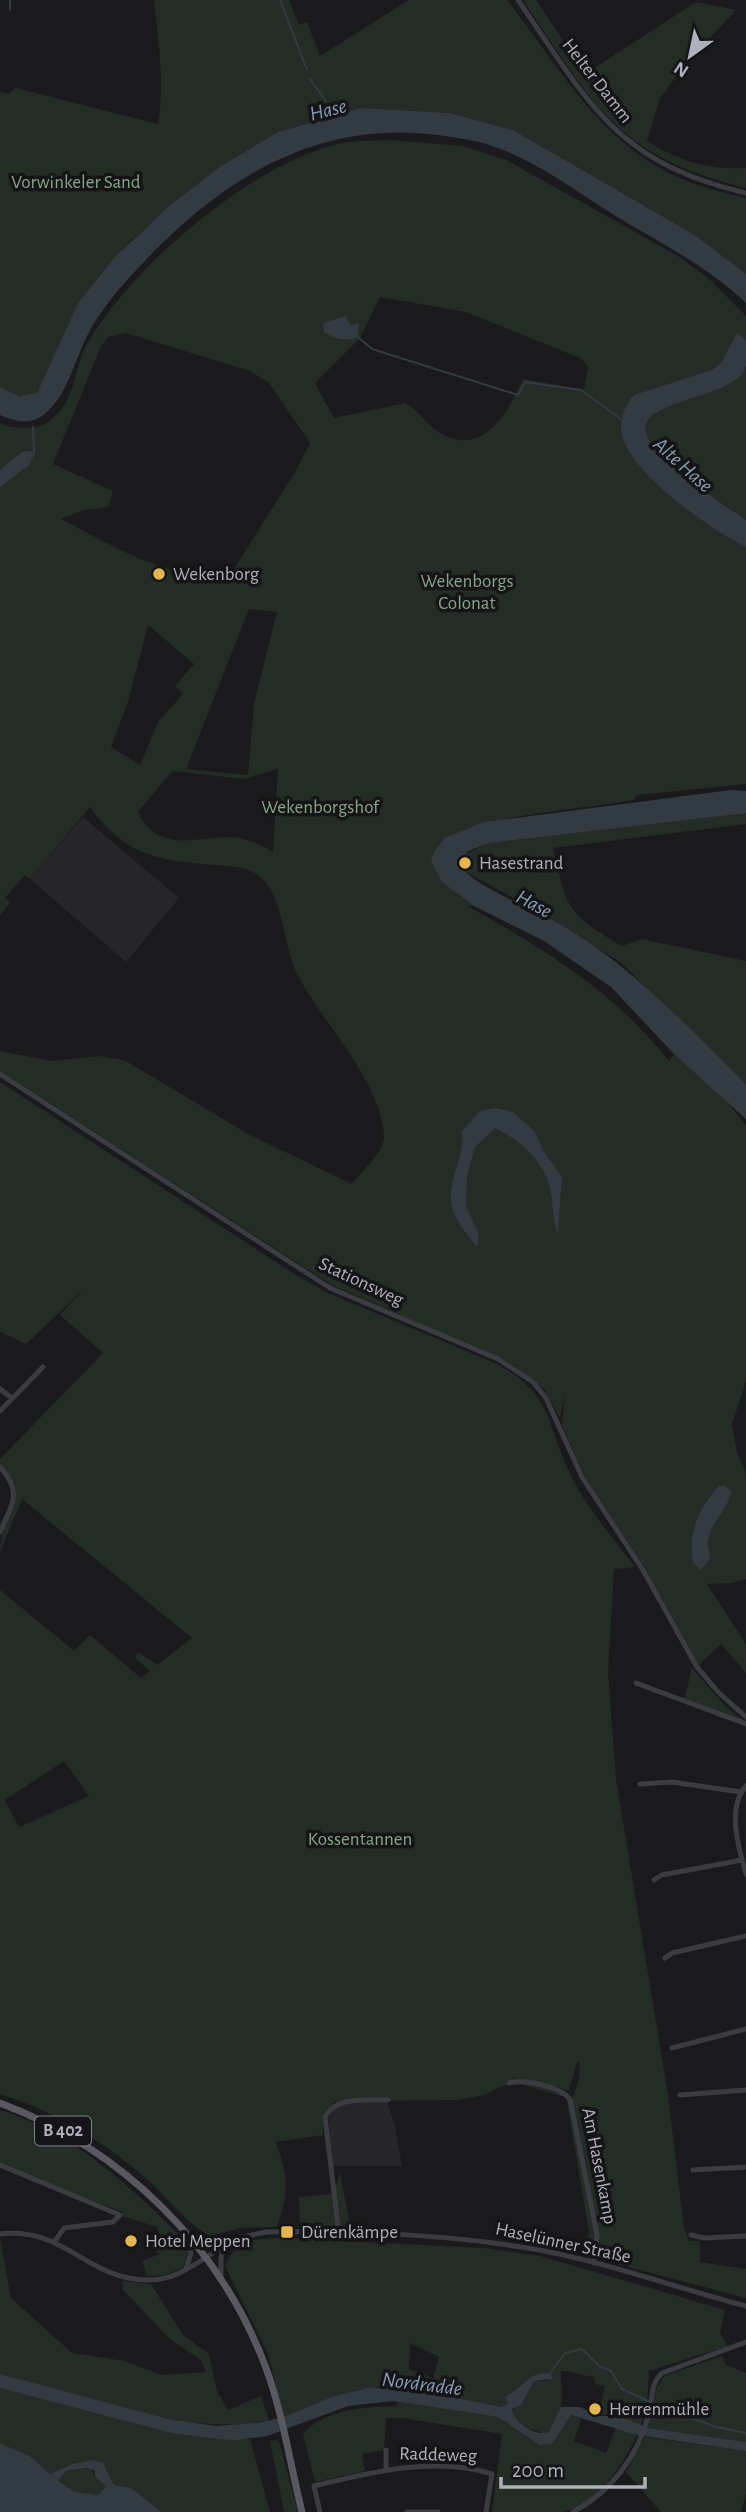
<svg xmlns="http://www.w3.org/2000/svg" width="746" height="2512" font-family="'Alegreya Sans',sans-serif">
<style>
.built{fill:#262629}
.green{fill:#242c26;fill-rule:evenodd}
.water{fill:#333b42;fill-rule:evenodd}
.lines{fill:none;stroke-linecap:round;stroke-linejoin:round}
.stream{stroke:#333b42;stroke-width:2}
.minor{stroke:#3b3c41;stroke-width:5}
.major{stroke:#585960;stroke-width:7}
.poi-dot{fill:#e6b648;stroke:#151517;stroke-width:2.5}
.labels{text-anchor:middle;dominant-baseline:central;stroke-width:7;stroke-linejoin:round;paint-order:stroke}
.shield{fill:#151517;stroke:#80828a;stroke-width:2}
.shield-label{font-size:18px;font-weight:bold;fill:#aeb1bb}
.street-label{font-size:19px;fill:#aeb1bb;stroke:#151517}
.park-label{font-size:19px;fill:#86a489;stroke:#151517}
.poi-label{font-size:19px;fill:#aeb1bb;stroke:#151517;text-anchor:start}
.water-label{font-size:21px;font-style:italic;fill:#889db3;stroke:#151517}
</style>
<rect width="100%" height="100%" fill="#1a1a1c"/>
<path class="built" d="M83 817 179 898 126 962 30 879Z
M387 2102 395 2125 402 2166H333L328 2116 341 2103Z"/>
<path class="green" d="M154 0H289L299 25 307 22 320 56 409 0H507C561 69 603 149 689 182 707 189 727 193 746 198V274L695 235 513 130 450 113 361 108 278 132 221 166 169 206 132 240 78 303 37 393C23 400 13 394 0 387V91L8 94 16 88 158 124C165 82 158 41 154 0Z
M523 0H536L585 74 696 2 736 10 686 64 660 98 647 141C679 161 708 170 746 168V188C616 156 593 104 523 0Z
M390 140 463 146 506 160 678 256 708 278 746 316V340L737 334 721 363 712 371 634 395C630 402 623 412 621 419 612 460 714 531 746 547V784L637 795 634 800C586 810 462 814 435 850L457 894 474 906H467C541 947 614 991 669 1061L674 1054 724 1098 746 1125V1381L732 1424 737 1453 746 1473V1579L732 1583 707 1584 746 1644V1673L721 1644 699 1665 645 1568 585 1477 562 1425 565 1394 560 1418 545 1390 508 1362 332 1285 0 1071V1051L52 1061 99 1056 124 1060 250 1135 352 1184C361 1172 384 1152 384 1137 383 1084 321 1020 297 974 282 944 285 892 255 873 244 866 227 866 214 865 159 861 124 855 90 807L30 879 25 875 5 898 10 902 0 916V424C17 429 36 431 51 420 77 400 73 368 87 344 131 267 251 165 337 144 355 140 373 141 390 140ZM380 297 466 312 582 359 588 367 584 390 523 379C510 409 485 456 443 435 428 427 420 411 405 403L334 418 315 383 360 338ZM126 333 250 371 269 383 310 443 295 472 234 569 225 577C165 578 113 546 61 519L85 510 108 507 113 491 53 464 101 346 108 337ZM249 609 277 612 254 703 248 775 186 769ZM148 625 194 664 175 686 183 694 158 722 140 765 111 747 128 702ZM278 769 273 852C260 845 247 838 232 837 194 837 158 854 138 812L172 771 244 779Z
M746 367V520C725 505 654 458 647 436 641 418 661 408 675 403 702 394 729 391 746 367Z
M734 813H746V824L553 848C567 909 566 913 622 946L642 939 746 961V1084L620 962 557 922 464 871 473 869 471 860 463 855 489 843Z
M0 1082 296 1275 328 1293 495 1363C556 1395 545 1426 573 1479 588 1510 614 1539 635 1567L614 1569 608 1673 616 1779 668 2095 684 2228 689 2241H700V2262L746 2269V2298L598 2259 599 2235 572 2099 579 2079 580 2062H577L569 2090 515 2079 514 2075 513 2081 484 2095 457 2100 335 2101 323 2114V2135L276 2142C289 2180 289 2189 277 2227L240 2228 210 2236C184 2222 164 2193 141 2174 100 2139 51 2110 0 2094V1590L74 1651 90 1635 141 1678 150 1671 135 1658 138 1652 157 1665 192 1638 22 1499 0 1552C0 1514 31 1499 0 1465V1459L103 1353 60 1315 85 1288 26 1344 0 1332ZM64 1761 89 1796 19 1827 5 1800Z
M692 1668 726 1707 746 1722 684 1700Z
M524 2082 565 2096 569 2101 595 2235 590 2259 586 2257 589 2232 567 2102 565 2097 524 2085Z
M0 2110C73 2132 129 2185 182 2238L188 2251 183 2268 165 2275 147 2276 142 2261 160 2254 150 2246 153 2240 162 2244 157 2227 122 2216V2211L56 2189 0 2162Z
M340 2173 350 2225 334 2231 300 2229 299 2197 333 2194Z
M0 2238 11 2298 72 2353 125 2361 162 2375 206 2372 201 2360 170 2339 123 2290 122 2281 151 2284 183 2335 209 2354 217 2391 228 2410 261 2396 269 2420C189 2439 79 2394 0 2374Z
M283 2238 483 2248 540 2256 725 2310 720 2333 728 2346 649 2371 647 2406 641 2425 619 2416 599 2414 605 2386 595 2384 594 2377C582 2376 573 2370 561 2371 561 2395 567 2416 546 2434L525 2427 511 2413 534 2381H547L551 2372C539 2376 529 2378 519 2386 512 2392 510 2403 502 2407L389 2387 331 2397 284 2417 268 2354 225 2266C236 2238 256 2239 283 2238ZM410 2343 439 2357 433 2378 409 2369Z
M722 2356 725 2364 746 2373V2442L648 2428 656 2389 664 2376Z
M0 2388 171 2433 217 2439H250L270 2512H162L131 2488 114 2485 106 2469 72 2464 50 2474 30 2456 0 2443Z
M399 2402 498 2417 532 2441 563 2426 571 2415 581 2419 574 2441 606 2453 616 2427 637 2435C625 2462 596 2507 563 2512 540 2512 515 2512 492 2512L502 2434 402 2418H386L384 2450 362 2454 365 2471 315 2482 303 2434C324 2409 365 2407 395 2406Z
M645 2437 746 2451V2494L741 2512H661L626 2472Z
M277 2440 280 2445 298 2512H284L270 2441Z
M91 2468 96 2478 106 2486 98 2495 75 2492 58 2481 66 2471Z"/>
<path class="water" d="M361 108 450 113 513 130 695 235 746 274V303C706 265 660 243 614 215 576 191 538 162 495 147 477 140 457 138 438 135 317 119 221 179 141 265 121 286 100 310 87 336 75 360 68 392 48 411 34 425 17 423 0 415V387L19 396 37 393 78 303 115 257 169 206 221 166 278 132Z
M346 316 350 325 359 323 358 337C345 342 335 339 324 332L323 323Z
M737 333 746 340C746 348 746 359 746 366 736 402 629 397 648 438 659 462 723 504 746 520V547C711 530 631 474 622 435 618 420 624 407 634 395L712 370 721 363Z
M29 451 35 453 29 465 0 487V470L22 452Z
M731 790 746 791V813L489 843 468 851 458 862C467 884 536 910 558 923 630 964 687 1026 746 1084V1119L674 1054 611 987 544 941 474 906 442 882 431 861 435 850 445 838 484 822Z
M495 1108 513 1112 535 1132 544 1152 562 1177 558 1234C551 1216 554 1197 548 1181 539 1157 517 1138 495 1128L475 1147 467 1175 466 1207 479 1234 477 1248C470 1237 457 1223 453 1211 444 1183 466 1158 462 1131L480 1111Z
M719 1486H725L731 1491C729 1509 710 1522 708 1541 707 1546 710 1552 710 1558L701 1570 693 1563C688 1532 698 1509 719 1486Z
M551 2372 552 2379 534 2381 521 2405 512 2409C514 2423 536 2437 549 2432L561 2407H580L598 2416H619L648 2428 746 2442V2451L637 2435 571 2415 552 2444 539 2445 498 2417 393 2401 348 2406 267 2436 237 2440 217 2439 171 2433 0 2388V2374L168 2419 216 2426 257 2423 284 2417 331 2397 368 2388 408 2389 502 2407 508 2403 505 2397C515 2392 522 2383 533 2376 537 2374 546 2373 551 2372Z
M0 2443 30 2456 50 2474 72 2464 94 2460 103 2463 114 2485 131 2488 162 2512H0ZM87 2468 94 2470 96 2478 106 2486 98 2495 75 2492 58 2481 66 2471Z"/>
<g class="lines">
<path class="stream" d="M280 0 307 70
M10 10V0
M310 79 326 101
M358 337 372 349 518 395 525 382 581 390 621 419
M33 427 34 453
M551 2372 565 2353 582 2349 599 2366 611 2371 622 2389 648 2401
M655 2404 716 2427 746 2433"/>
<path class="minor" d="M518 0C589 103 616 163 746 193
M0 1074 330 1288 498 1359 533 1382 546 1398 582 1477 643 1570 697 1667 719 1693 746 1717
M0 1389 12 1398
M0 1411 43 1367
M0 1467C23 1493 12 1504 0 1532
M636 1683 746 1724
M640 1784 672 1782 741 1792
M746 1786C726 1808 739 1849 746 1874
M654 1880 662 1875 742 1860
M665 1958 672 1953 746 1936
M672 2048 746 2029
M509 2083C525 2079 560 2087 570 2099L597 2235 594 2263
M680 2095 746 2090
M0 2165 120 2215 113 2222 64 2228 55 2241
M693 2170 746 2167
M0 2234C65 2227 86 2278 145 2280 179 2282 203 2257 231 2242 243 2236 255 2234 267 2232 352 2230 456 2235 539 2250 609 2263 677 2288 746 2306
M188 2234 205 2243 224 2246
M339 2234 325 2117C336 2095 368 2101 388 2100
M691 2235 704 2238 746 2236
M186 2269 191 2253 189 2238
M221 2277V2258L224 2246
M386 2450V2470
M320 2512 314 2486C370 2472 436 2456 492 2474L486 2512
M407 2512H438
M573 2512C612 2491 638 2456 649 2414 653 2398 650 2384 662 2373L746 2342"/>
<path class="major" d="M0 2103C122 2149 220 2245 266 2368 283 2414 290 2464 302 2512"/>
</g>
<g class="poi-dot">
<circle cx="159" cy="574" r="7"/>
<circle cx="465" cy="863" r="7"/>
<rect x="280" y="2225" width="14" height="14" rx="3.5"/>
<circle cx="131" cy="2241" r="7"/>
<circle cx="595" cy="2409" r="7"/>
</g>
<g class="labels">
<rect class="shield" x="35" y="2116.5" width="56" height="29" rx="5"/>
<g class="shield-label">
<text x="63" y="2131">B 402</text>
</g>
<g class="street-label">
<text transform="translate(597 81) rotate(52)">Helter Damm</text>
<text transform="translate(361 1282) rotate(25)">Stationsweg</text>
<text transform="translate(599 2166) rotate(79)">Am Hasenkamp</text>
<text transform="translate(563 2243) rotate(12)">Haselünner Straße</text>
<text transform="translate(438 2455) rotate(2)">Raddeweg</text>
</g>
<g class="park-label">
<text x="76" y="182">Vorwinkeler Sand</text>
<text x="467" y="581">Wekenborgs<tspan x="467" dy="22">Colonat</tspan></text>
<text x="320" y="807">Wekenborgshof</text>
<text x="360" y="1839">Kossentannen</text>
</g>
<g class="poi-label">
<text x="173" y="574">Wekenborg</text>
<text x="479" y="863">Hasestrand</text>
<text x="301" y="2232">Dürenkämpe</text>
<text x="145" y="2241">Hotel Meppen</text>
<text x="609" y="2409">Herrenmühle</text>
</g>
<g class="water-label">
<text transform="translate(328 110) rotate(-14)">Hase</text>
<text transform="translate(683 465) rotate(42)">Alte Hase</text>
<text transform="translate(534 904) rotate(28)">Hase</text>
<text transform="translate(422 2384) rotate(7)">Nordradde</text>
</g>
</g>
<g transform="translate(690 56) rotate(213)" stroke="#151517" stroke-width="5" paint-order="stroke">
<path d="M0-5L12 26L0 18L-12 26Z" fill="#aeb1bb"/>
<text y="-10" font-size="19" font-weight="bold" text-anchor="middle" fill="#aeb1bb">N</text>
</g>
<path d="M501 2477v10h144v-10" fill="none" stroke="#aeb1bb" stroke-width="3.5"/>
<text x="512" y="2477" font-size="21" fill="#aeb1bb" stroke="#151517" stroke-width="5" paint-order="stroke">200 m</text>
</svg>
